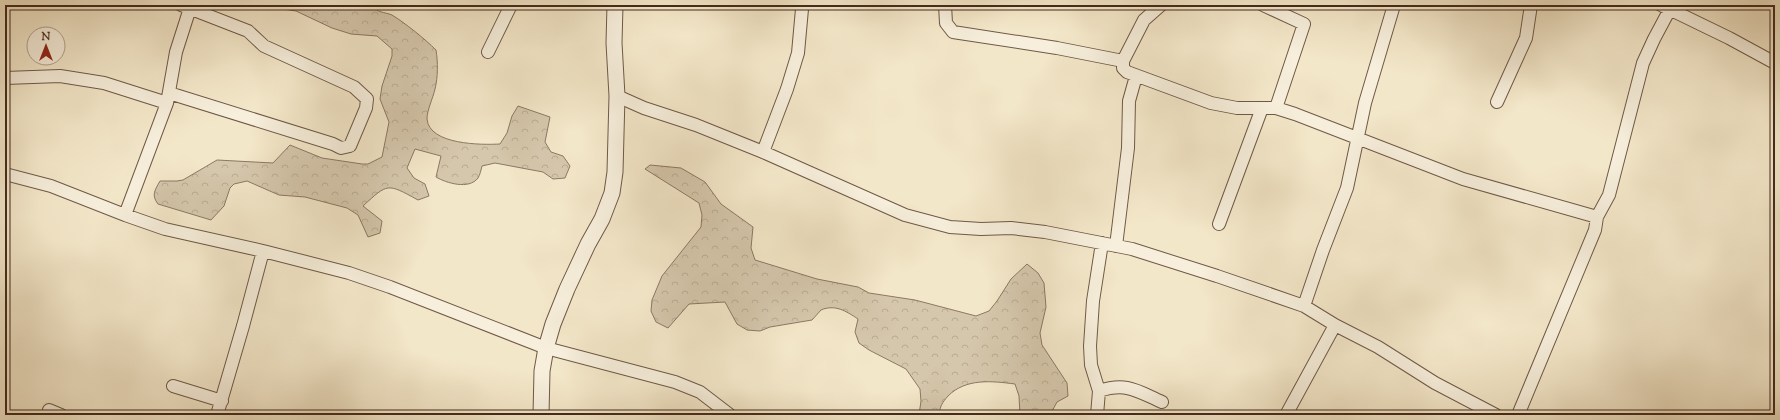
<svg xmlns="http://www.w3.org/2000/svg" width="1780" height="420" font-family="'Sorts Mill Goudy',serif">
<style>
.forest{fill:url(#forest-crowns);stroke:#8c7864}
.lines{fill:none;stroke-linecap:round;stroke-linejoin:round}
.minor-casing{stroke:#6f5947;stroke-width:14}
.tertiary-casing{stroke:#6f5947;stroke-width:17}
.minor{stroke:#f7efdc;stroke-width:12}
.tertiary{stroke:#f7efdc;stroke-width:15}
</style>
<defs>
<pattern id="forest-crowns" width="20" height="18" patternUnits="userSpaceOnUse"><rect width="20" height="18" fill="#d5c7ac"/><path d="M2 6a3 3 0 1 1 6 0M12 15a3 3 0 1 1 6 0" fill="none" stroke="#b8ab93"/></pattern>
</defs>
<rect width="100%" height="100%" fill="#f3e7c9"/>
<filter id="stains"><feTurbulence type="fractalNoise" baseFrequency=".005" numOctaves="4"/><feColorMatrix values="0 0 0 0 .2 0 0 0 0 .09 0 0 0 0 .02 0 0 0 .5 -.17"/></filter>
<radialGradient id="worn" r=".72"><stop offset=".6" stop-color="#630" stop-opacity="0"/><stop offset="1" stop-color="#630" stop-opacity=".3"/></radialGradient>
<path class="forest" d="M280 5H373C376 13 385 12 392 15 405 23 425 39 436 50 438 62 438 77 435 89 433 98 427 110 427 119 429 145 482 145 500 144L507 133 512 116 518 106 550 117 545 142 551 152 563 156 570 166 565 178 553 179 543 172 495 163 482 166C481 170 480 175 478 178 469 190 446 183 436 177L441 156 415 149 407 168 414 178 425 184 429 196 418 200C387 183 388 183 363 206L382 221 380 233 368 237 358 215 347 208 305 197 279 195 247 181 234 184 230 188 224 206 211 220 158 204C151 195 155 190 160 181H177L183 180 217 160 273 163 290 145 322 158 362 164H368L382 157 389 122 380 99 382 86 392 56V49L377 36 351 34 332 28 296 11 283 9Z
M650 165 681 168 705 182 721 204 753 227 751 248 755 260 817 279 858 287 869 293 915 300 976 316 989 311 997 301 1011 279 1027 264 1038 273 1044 283 1046 307 1040 333 1042 345 1067 383 1068 396 1057 402 1050 415H1020L1019 396 1015 384C992 381 966 378 948 396 942 403 940 406 939 415H919L921 401 920 389 906 369 869 350 859 343 855 332 858 319C846 311 835 304 821 310L812 320 770 327 760 331 747 330 737 324 725 302 689 304 668 328 656 322 651 311 652 300 662 276 701 227 702 215 699 203 645 169Z"/>
<g class="lines">
<g class="minor-casing">
<path id="minor" d="M191 5 176 52 167 103 125 215 165 229 263 251 349 273 390 287 546 348 675 382 700 392 730 415
M945 5 946 23 953 32 1057 48 1123 61
M1161 5 1144 20 1123 61V68L1127 72 1211 103 1237 108H1276L1295 114 1463 179 1597 217 1609 195 1643 63 1654 39 1670 9
M1263 5 1304 24 1276 108
M1661 5 1729 38 1775 63
M488 52 511 5
M5 78 60 76 104 83 167 103
M169 93 333 144 341 148 350 146 366 108 367 99 354 87 264 46 248 31 181 5
M617 96 644 108 696 125 763 152 905 215 950 227 981 229 1011 228 1045 232 1132 249 1217 276 1304 306 1335 325 1378 347 1435 383 1496 415
M1497 102 1526 38 1531 5
M763 152 787 89 798 53 802 9
M5 174 51 186 125 215
M1219 224 1262 108
M1116 246 1128 148 1129 101 1136 76
M1304 306 1323 250 1347 188 1365 103 1394 5
M173 386 222 401
M1099 391C1127 382 1137 391 1162 402
M49 410 61 415
M217 415 243 326 263 251
M1097 415 1099 391 1091 365 1090 346 1093 301 1102 243
M1286 415 1335 325
M1518 415 1595 230 1597 217"/>
</g>
<g class="tertiary-casing">
<path id="tertiary" d="M541 415 542 371 546 348 553 324 567 289 588 244 602 219 612 193 615 172 617 96 614 43 615 5"/>
</g>
<use href="#minor" class="minor"/>
<use href="#tertiary" class="tertiary"/>
</g>
<rect width="1780" height="420" fill="none" stroke="#f3e7c9" stroke-width="20"/>
<rect x="6" y="6" width="1768" height="408" fill="none" stroke="#432a1c" stroke-width="2"/>
<rect x="10" y="10" width="1760" height="400" fill="none" stroke="#432a1c"/>
<g transform="translate(46 46)"><circle r="19" fill="#f7efdc" stroke="#afa08f"/>
<path d="M0-3L7 15L0 10L-7 15Z" fill="#8f2418"/>
<text y="-6" font-size="11" font-weight="bold" text-anchor="middle" fill="#432a1c">N</text>
</g>
<rect width="100%" height="100%" filter="url(#stains)"/>
<rect width="100%" height="100%" fill="url(#worn)"/>
</svg>
